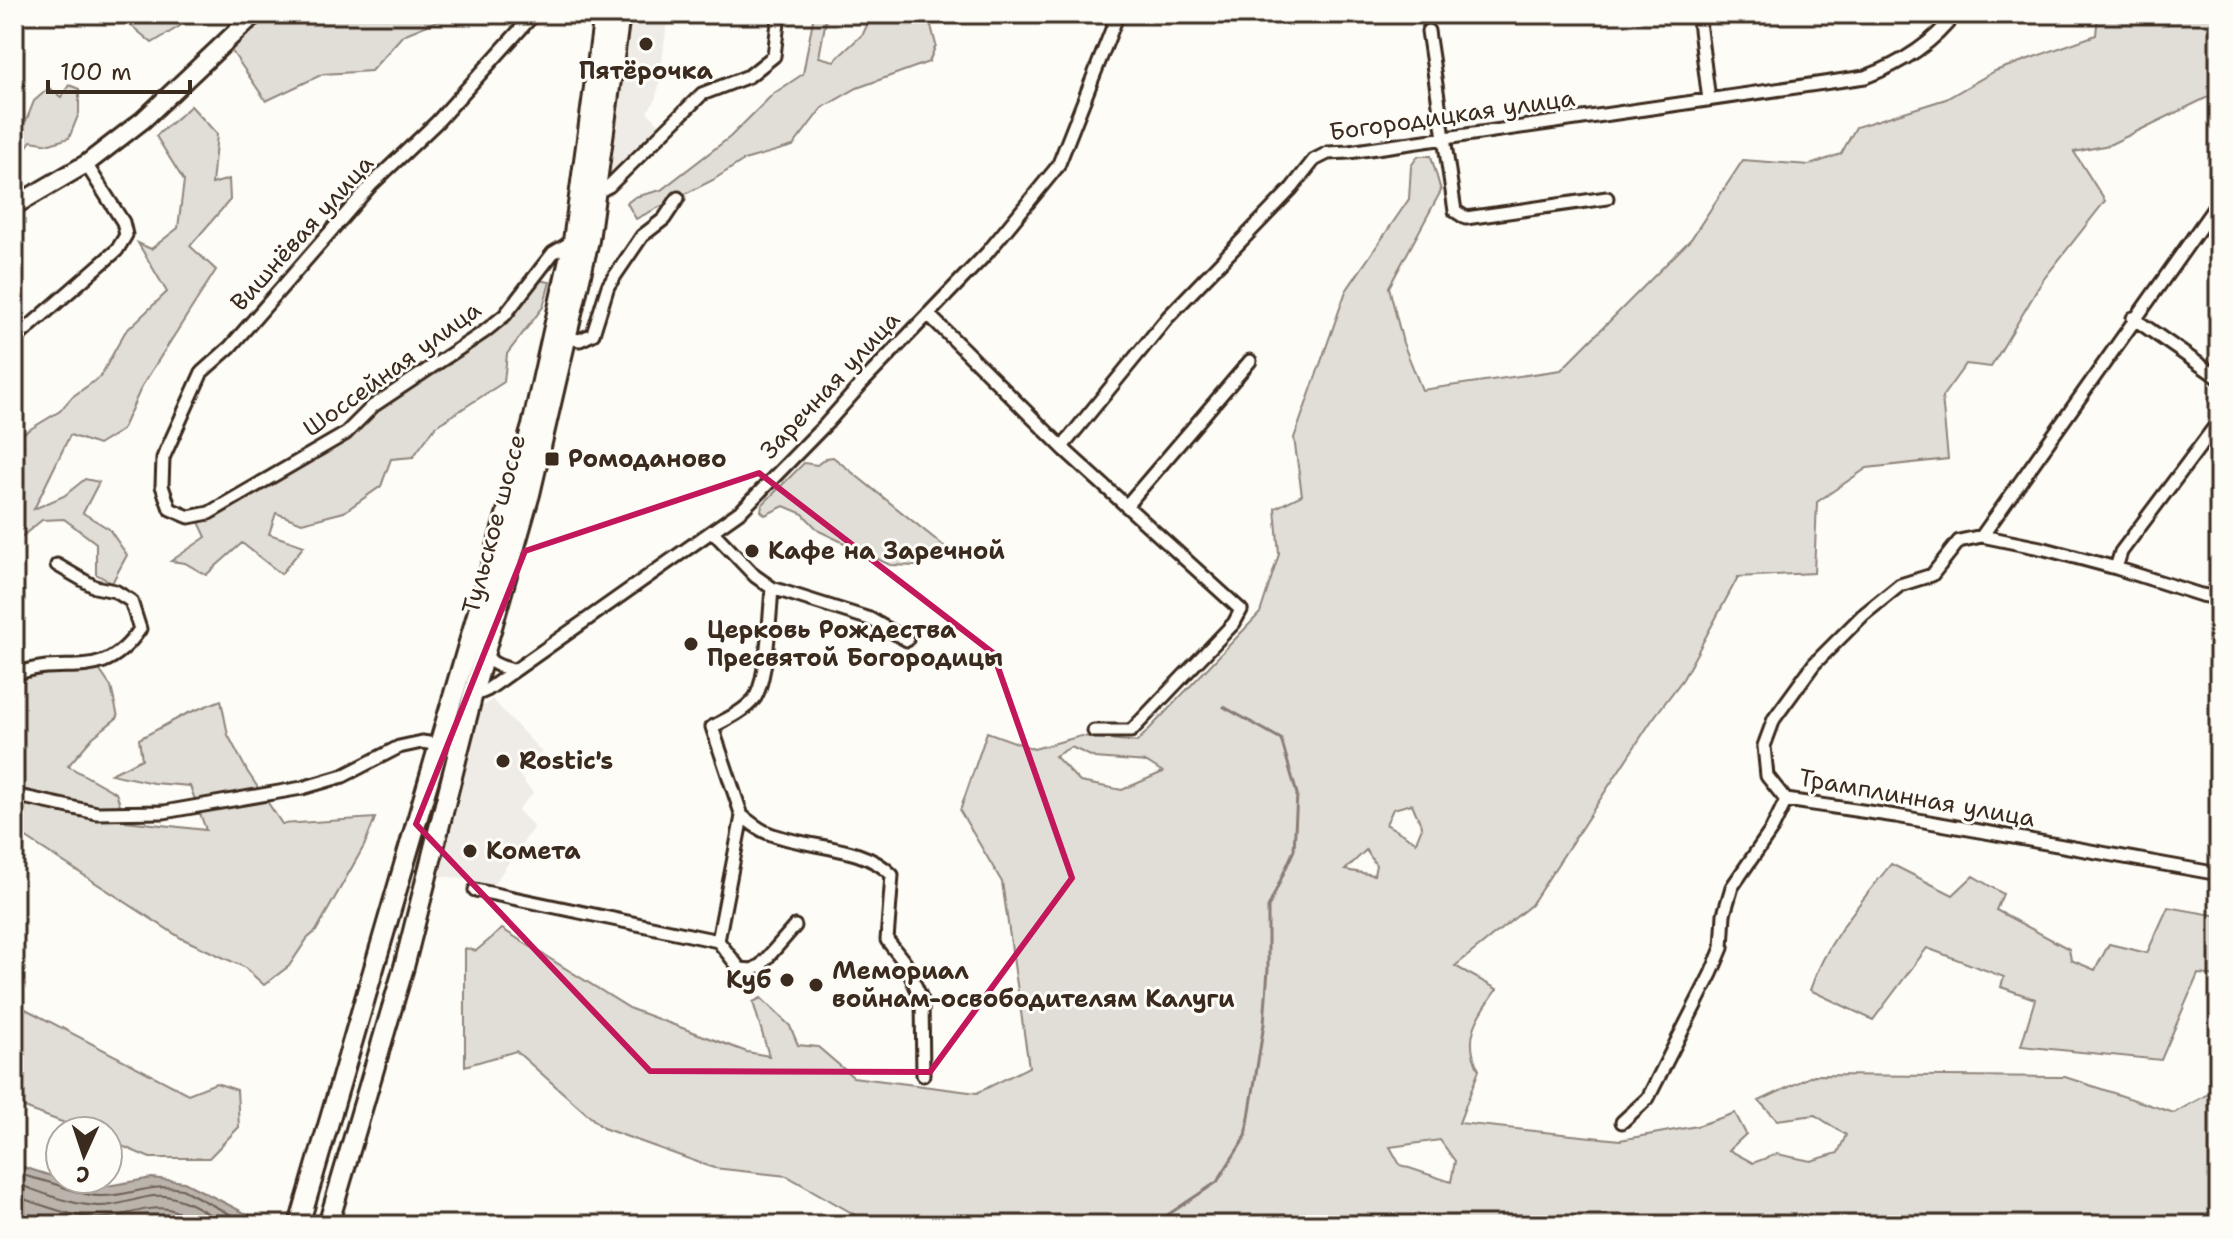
<svg xmlns="http://www.w3.org/2000/svg" width="2233" height="1239" font-family="'Shantell Sans',sans-serif">
<style>
.built{fill:#efece7}
.green{fill:#e1ded7;stroke:#8e847a;stroke-width:2;fill-rule:evenodd}
.water{fill:#bbb4ad;stroke:#887d74;stroke-width:2}
.lines{fill:none;stroke-linecap:round;stroke-linejoin:round}
.shore{stroke:#6e6157;stroke-width:2}
.stream{stroke:#887d74;stroke-width:3}
.street-casing{stroke:#3b2a1e;stroke-width:17}
.secondary-casing{stroke:#3b2a1e;stroke-width:22}
.primary-casing{stroke:#3b2a1e;stroke-width:24}
.street{stroke:#fdfcf7;stroke-width:11}
.secondary{stroke:#fdfcf7;stroke-width:16}
.primary{stroke:#fdfcf7;stroke-width:18}
.marked{fill:none;stroke:#c2185b;stroke-width:6;stroke-linejoin:round}
.poi-dot{fill:#3b2a1e;stroke:#fdfcf7;stroke-width:3}
.labels{text-anchor:middle;dominant-baseline:central;stroke-width:6;stroke-linejoin:round;paint-order:stroke}
.poi-label{font-size:24px;font-weight:bold;fill:#3b2a1e;stroke:#fdfcf7;text-anchor:start}
.street-label{font-size:24px;fill:#3b2a1e;stroke:#fdfcf7}
</style>
<rect width="100%" height="100%" fill="#fdfcf7"/>
<filter id="ink" filterUnits="userSpaceOnUse"><feTurbulence type="fractalNoise" baseFrequency=".0125" numOctaves="2"/><feDisplacementMap in="SourceGraphic" scale="16" xChannelSelector="R" yChannelSelector="G"/><feConvolveMatrix kernelMatrix="1 2 1 2 8 2 1 2 1" color-interpolation-filters="sRGB"/></filter>
<g filter="url(#ink)">
<path class="built" d="M625 14H668L659 86 655 101 647 112 664 128 605 186Z
M492 699 542 752 516 771 533 793 518 810 534 827 491 888 471 880 440 876 482 705H486Z"/>
<path class="green" d="M124 14H191L180 26 152 43 121 17Z
M268 14H454L403 35 371 71 323 74 266 101 231 50Z
M814 14H827L819 57 834 61 863 34 872 14H942L929 18 936 45 929 62 857 88 822 108 793 146 744 160 713 180 636 219 627 203 635 197 661 190 730 137 773 94 803 74Z
M2098 14H2219V95L2210 96 2109 145 2074 152 2105 201 2043 280 1991 367 1966 364 1942 397 1948 459 1867 468 1817 502 1814 573 1738 577 1683 679 1652 720 1531 905 1455 966 1497 989C1478 1017 1462 1037 1479 1070L1459 1123 1620 1140 1697 1126 1735 1113 1746 1134 1729 1150 1753 1163 1777 1154 1811 1161 1838 1153 1846 1135 1815 1115 1777 1120 1759 1101 1814 1075 2065 1077 2174 1113 2219 1088V1225H873L787 1176 714 1168 603 1128 516 1051 465 1066V948L476 951 502 929 631 1009 747 1052 769 1056 753 1002 761 998 790 1026 798 1045 818 1047 853 1077 977 1093 1029 1067 1002 882 960 811 987 732 1034 749 1081 736 1137 742 1260 613 1279 554 1275 508 1302 495 1294 438 1346 291 1409 199 1411 166 1418 156H1431L1441 191 1389 287 1403 343 1422 390 1561 370 1691 239 1743 160 1810 165 1841 154 1856 127 1946 99 1995 71 2096 35ZM1071 747 1095 758 1147 762 1163 772 1122 790 1080 782 1055 756ZM1412 804 1422 827 1416 842 1386 824 1393 809ZM1366 850 1376 865 1374 875 1345 870ZM1440 1140 1455 1161 1451 1182 1400 1165 1390 1147Z
M69 85 79 89V113L69 138 50 144 31 141 25 149 26 165 14 172V118L26 121 34 101 49 88 61 97Z
M191 106 217 134 212 184 229 179 230 200 190 246 216 270 142 386 122 430 98 445 70 435 34 509 64 496 85 479 99 482 83 513 109 529 127 555 112 583 96 574V543L64 519 42 520 14 543V439L60 411 72 397 100 377 125 332 167 292 138 243 151 249 178 228 184 181 156 136Z
M537 280 550 282 543 307 507 354 504 382 436 426 413 457 391 459 381 486 344 512 302 523 276 513 269 534 304 546 281 574 242 543 206 575 185 563 171 561 206 537 199 522 347 440 378 409 488 336Z
M833 457 950 551 918 566 890 565 819 531 803 514 784 506 765 515 761 511 762 505 804 463 817 465 826 458Z
M96 665 111 687 118 717 93 737 68 766 116 793 126 821 206 830 190 786 153 783 111 774 142 759 139 739 186 714 221 700 228 735 247 771 282 824 375 818 364 846 316 931 307 939 289 966 264 985 244 967 181 938 14 830V678L36 670Z
M1891 864 1953 895 1973 876 2003 894 1996 910 2069 949 2071 960 2095 970 2109 944 2147 953 2168 907 2219 916V973L2218 976 2198 974 2161 1060 2021 1046 2035 999 2001 987 2004 977 1927 948 1873 1020 1810 990C1826 942 1860 903 1891 864Z
M14 1003 188 1094 216 1083 237 1090 239 1127 209 1158H150L108 1140V1131H86L14 1104Z"/>
<path class="water" d="M14 1164 76 1184 96 1188 152 1178 184 1182 268 1225H14Z"/>
<g class="lines">
<path class="shore" d="M14 1172C30 1178 48 1181 63 1187 75 1191 86 1196 100 1196 129 1197 152 1182 182 1189L250 1225
M14 1183C41 1192 70 1205 98 1206 117 1207 135 1198 154 1196 180 1193 206 1213 228 1225
M14 1196C40 1204 66 1215 93 1218 119 1220 143 1205 168 1209 180 1211 192 1220 202 1225"/>
<path class="stream" d="M1143 1225 1166 1216 1217 1182 1246 1136 1264 1024 1268 969V908L1294 850 1297 794 1281 739 1224 707"/>
<g class="street-casing">
<path id="street" d="M534 14 437 122 372 184 230 347 202 372 163 458 162 486 170 509 189 517 209 513 345 434 373 406 484 332 505 315 553 253 573 241
M1698 14 1709 100
M1428 31 1455 211 1466 218 1607 198
M596 193 609 186 702 94 749 76 774 56 779 14
M928 314 1067 452 1241 610 1234 623 1131 731H1094
M2133 318 2219 378
M566 338 580 340 593 334 608 286 642 236 664 219 678 198
M14 340 117 250 126 235 123 222 86 164
M1062 447 1168 317 1292 188 1314 160 1328 153 1349 152 1865 77C1900 64 1932 45 1955 14
M1126 506 1250 361
M713 532 755 576 772 588 870 619 907 640
M1982 536 2219 201
M2116 568 2121 552 2219 421
M2219 598 2201 595 2116 568 2045 549 1982 536 1959 541 1932 575 1900 585 1863 615 1814 664 1774 719 1764 746 1767 776 1786 800 1896 816 2219 874
M486 651C488 664 500 666 512 670
M14 675C65 653 100 688 140 629L131 601 115 591 95 587 57 565
M473 696 487 690 742 510 826 424 865 380 987 253 1058 166 1118 14
M14 795 97 813 164 812 302 788 343 776 399 747 422 742 441 745
M742 816 712 727C727 719 743 712 754 699 767 683 770 611 772 588
M475 890 718 941
M795 926 761 965 752 970 740 969 718 941 742 816C750 822 759 830 768 833 807 849 862 844 892 875L887 940 905 963 922 1000 923 1075
M1622 1122 1648 1098 1711 974 1722 948 1724 914 1732 887 1772 829 1786 800"/>
</g>
<g class="secondary-casing">
<path id="secondary" d="M14 206 86 164 143 120 255 14"/>
</g>
<g class="primary-casing">
<path id="primary" d="M299 1225 532 426 573 241 604 14
M328 1225 404 967 472 697 530 494 589 240 620 14"/>
</g>
<use href="#street" class="street"/>
<use href="#secondary" class="secondary"/>
<use href="#primary" class="primary"/>
</g>
</g>
<path class="marked" d="M759 473 993 653 1072 878 930 1072 650 1071 416 824 525 551Z"/>
<g class="poi-dot">
<circle cx="646" cy="44" r="8"/>
<rect x="544" y="451" width="16" height="16" rx="4"/>
<circle cx="752" cy="551" r="8"/>
<circle cx="691" cy="644" r="8"/>
<circle cx="503" cy="761" r="8"/>
<circle cx="470" cy="851" r="8"/>
<circle cx="787" cy="980" r="8"/>
<circle cx="816" cy="985" r="8"/>
</g>
<g class="labels">
<g class="poi-label">
<text x="646" y="71" text-anchor="middle">Пятёрочка</text>
<text x="568" y="459">Ромоданово</text>
<text x="768" y="551">Кафе на Заречной</text>
<text x="707" y="630">Церковь Рождества<tspan x="707" dy="28">Пресвятой Богородицы</tspan></text>
<text x="519" y="761">Rostic's</text>
<text x="486" y="851">Комета</text>
<text x="832" y="971">Мемориал<tspan x="832" dy="28">войнам-освободителям Калуги</tspan></text>
<text x="771" y="980" text-anchor="end">Куб</text>
</g>
<g class="street-label">
<text transform="translate(1452 115) rotate(-8)">Богородицкая улица</text>
<text transform="translate(302 233) rotate(-48)">Вишнёвая улица</text>
<text transform="translate(392 369) rotate(-36)">Шоссейная улица</text>
<text transform="translate(830 385) rotate(-47)">Заречная улица</text>
<text transform="translate(494 524) rotate(-75)">Тульское шоссе</text>
<text transform="translate(1917 798) rotate(10)">Трамплинная улица</text>
</g>
</g>
<rect width="2233" height="1239" fill="none" stroke="#fdfcf7" stroke-width="48"/>
<rect x="24" y="24" width="2185" height="1191" fill="none" stroke="#3b2a1e" stroke-width="3" filter="url(#ink)"/>
<g transform="translate(84 1155) rotate(183)"><circle r="38" fill="#fdfcf7" stroke="#afa8a0" stroke-width="2"/>
<path d="M0-6L14 30L0 20L-14 30Z" fill="#3b2a1e"/>
<text y="-12" font-size="22" font-weight="bold" text-anchor="middle" fill="#3b2a1e">С</text>
</g>
<path d="M48 80v12h142v-12" fill="none" stroke="#3b2a1e" stroke-width="4"/>
<text x="60" y="80" font-size="24" fill="#3b2a1e" stroke="#fdfcf7" stroke-width="6" paint-order="stroke">100 m</text>
</svg>
